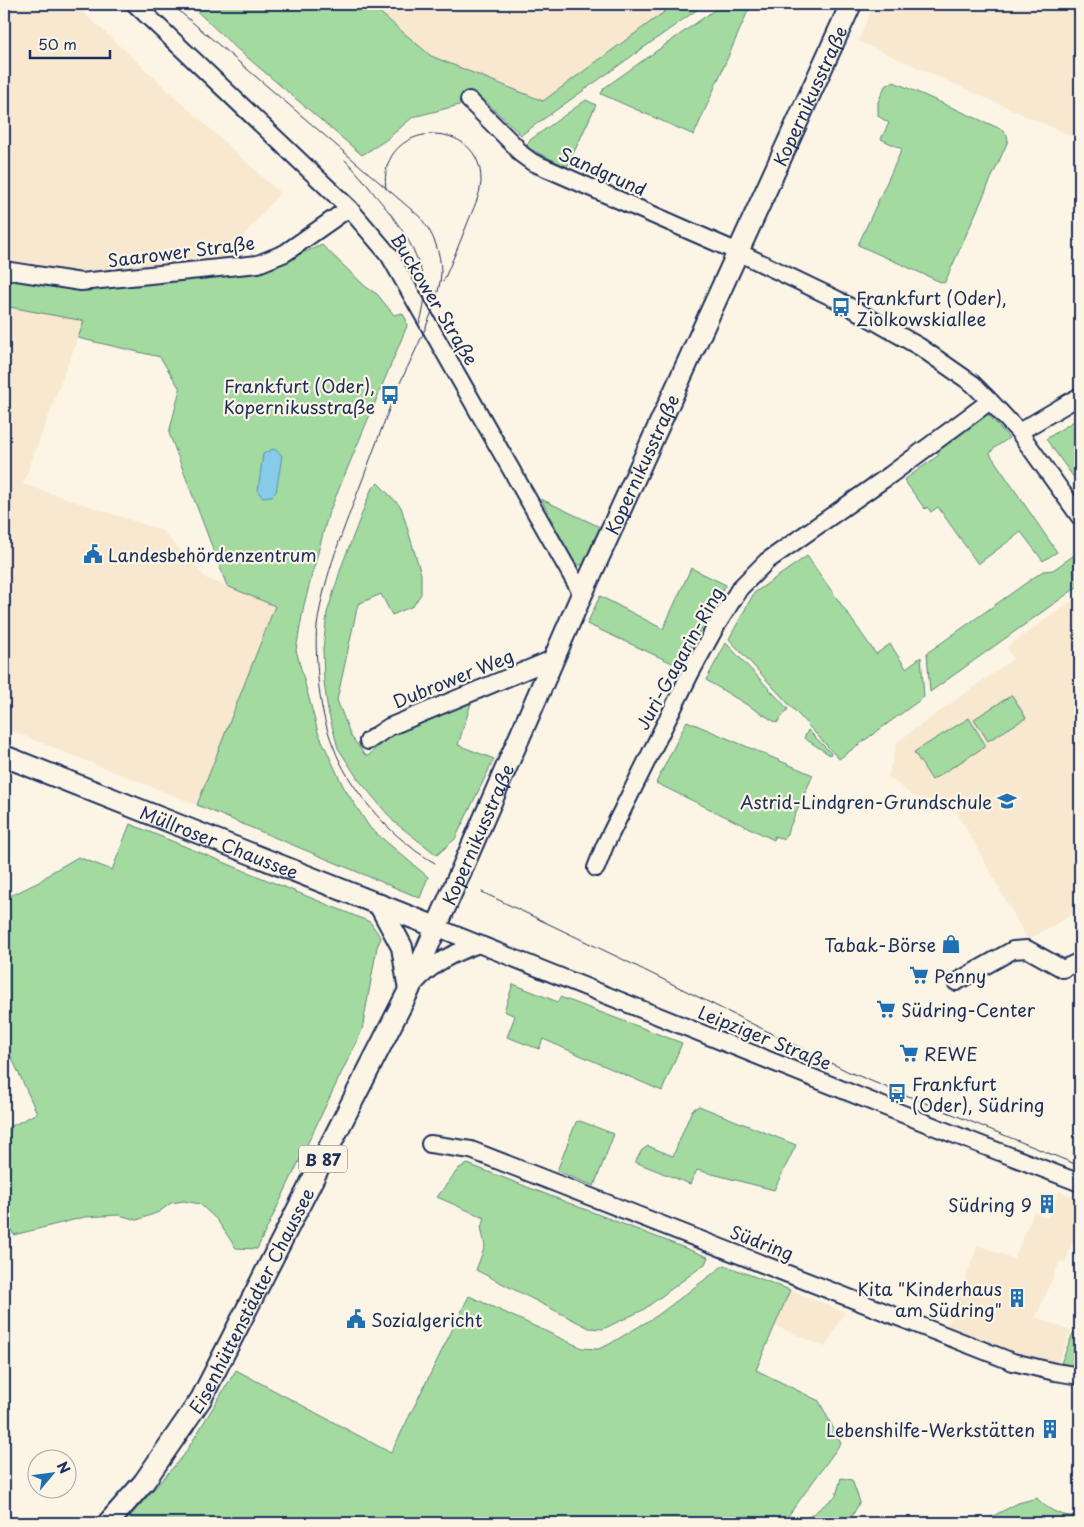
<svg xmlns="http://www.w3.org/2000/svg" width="1084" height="1527" font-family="'Playpen Sans',sans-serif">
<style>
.built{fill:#f8e8d0}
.green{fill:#a3da9f;stroke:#5f847e}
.water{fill:#86cbe8;stroke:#5b8db1}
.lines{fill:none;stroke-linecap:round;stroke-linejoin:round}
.minor-casing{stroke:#1b2f5e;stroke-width:20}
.major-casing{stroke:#1b2f5e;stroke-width:24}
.minor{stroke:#fcf5e5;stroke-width:16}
.major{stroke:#fcf5e5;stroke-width:20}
.tram{stroke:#1b2f5e;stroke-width:1}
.labels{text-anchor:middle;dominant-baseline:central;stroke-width:4.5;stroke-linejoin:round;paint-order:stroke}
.shield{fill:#fcf5e5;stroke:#5e6a86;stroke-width:1}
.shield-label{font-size:16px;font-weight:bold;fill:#1b2f5e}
.street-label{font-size:18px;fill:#1b2f5e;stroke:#fcf5e5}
.poi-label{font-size:18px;fill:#1b2f5e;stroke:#fcf5e5;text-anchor:start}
</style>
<rect width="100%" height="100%" fill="#fcf5e5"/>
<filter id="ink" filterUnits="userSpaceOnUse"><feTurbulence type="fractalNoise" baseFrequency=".02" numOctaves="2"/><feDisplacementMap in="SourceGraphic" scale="10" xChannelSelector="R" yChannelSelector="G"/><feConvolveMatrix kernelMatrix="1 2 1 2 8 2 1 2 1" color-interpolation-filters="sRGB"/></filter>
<g filter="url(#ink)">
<path class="built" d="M4 4H74L280 193 222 261 126 273H69L4 263Z
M370 4H675L543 101 431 56Z
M874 4H1080V140L858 41Z
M4 306 84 321 23 484 161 530 206 578 275 606 197 805 4 728Z
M1080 595V910L1028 940 954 807 913 796 888 777 897 742 1013 659 1007 647Z
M1059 1191 1080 1199V1222L1065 1262 1060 1261 1036 1317 1071 1331 1058 1363 1022 1354 947 1326 978 1245 1014 1259 1034 1212 1048 1218Z
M790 1290 845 1312 825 1347 775 1326Z"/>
<path class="green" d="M189 4H370L431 56 543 101 675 4H691L698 9 521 135 483 99 413 117 386 140 362 155 235 47Z
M723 4H751L694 135 601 94 604 88Z
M894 82 1003 130 1007 135 1008 141 945 282 943 283 858 245 902 149 881 139 889 123 878 116V102L885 86Z
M586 100 596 105 567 167 530 149 527 145 530 140Z
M322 245 366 287 377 294 394 315 402 313 406 319 407 326 328 515 304 605 296 650 318 732 343 786 370 828 428 877 420 898 197 805 275 606 227 586 169 433 180 389 160 357 78 338 84 321 4 306V279L78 290 263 269Z
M987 413 1009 438 993 449 990 454 1057 552 1043 561 1021 532 978 564 938 507 931 512 927 507 925 509 904 480 939 455 934 448Z
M1080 417V486L1046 439Z
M378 483 401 507 421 574V594L413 606 392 615 381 594 358 604 337 700 351 736 364 754 368 756 389 736 472 700 458 745 494 759 455 839 437 855 394 822 358 779 338 748 328 711 324 682 323 649 327 613 342 565 371 490Z
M541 499 600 527 583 565H578L572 559Z
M1080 551V585L930 692 927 653 1043 571 1053 570Z
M807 556 876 654 890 644 906 668 921 657 924 697 839 759 729 639 754 593Z
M691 568 726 585 718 597 681 667 587 624 600 596 663 629Z
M726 643 788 709 777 723 706 680Z
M1012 695 1026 718 988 741 974 719Z
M969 718 986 746 932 780 914 752Z
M687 721 813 775 784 840 775 836 774 840 656 783Z
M808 730 831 753 830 755 804 738Z
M130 824 370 922 381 938 377 947 362 1030 257 1249 236 1248 217 1220 200 1204 184 1201 171 1203 159 1212 137 1220 119 1215 85 1217 14 1235 4 1215V1130L37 1113 4 1041V899L39 882 52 872 78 857 112 870Z
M513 984 558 1002 560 997 682 1043 662 1091 543 1039 539 1049 507 1037 515 1016 504 1011Z
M699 1106 796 1145 774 1190 697 1170 690 1184 635 1162 642 1150 648 1146 673 1156 692 1110Z
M580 1121 614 1134 594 1186 557 1171 576 1122Z
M468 1164 708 1257 705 1264 643 1310 603 1329 589 1328 476 1270 485 1246 481 1227 485 1218 437 1197 459 1168Z
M724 1265 790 1290 756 1370 819 1401 841 1443 783 1523H124L184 1455 236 1370 391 1453 469 1296 582 1348 598 1349 608 1345 658 1315Z
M1080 1328V1367L1061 1363 1073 1333 1077 1334Z
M841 1478 852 1480 860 1502 848 1523H801L836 1496Z
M1037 1498C1047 1510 1064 1518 1080 1516V1523H980L1018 1503Z"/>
<path class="water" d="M273 449 279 452 282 456 276 492 272 496 262 497 258 491 263 454Z"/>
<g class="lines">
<g class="minor-casing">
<path id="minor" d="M135 4 349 208 389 255 582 594
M469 100 515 146 521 154 532 162 738 252 836 299 920 347 973 384 990 401 1019 432 1080 517
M4 270 81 282 258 264 285 253 349 208
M1019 432 1080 396
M368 741 389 727 555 658
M596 868 605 845 690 674 715 628 740 588 767 561 890 475 990 401
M436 927 948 1132 1080 1183
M956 982 1013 950 1027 949 1063 969 1080 961
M414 984C432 963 453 953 479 944
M430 1144 471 1150 1013 1362 1055 1372 1080 1376"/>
</g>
<g class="major-casing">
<g id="major">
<path id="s1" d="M4 756 436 927"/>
<path d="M380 906 402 947 409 990"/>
<path id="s2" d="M108 1523 144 1482 201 1399 409 990 582 594 851 4"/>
</g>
</g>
<use href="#minor" class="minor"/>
<use href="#major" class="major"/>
<path class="tram" d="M171 4 420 217C433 233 441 252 441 273 439 309 409 362 394 396 383 424 373 453 362 481 344 528 324 576 317 626 315 642 317 662 318 678 320 703 325 726 334 748 347 783 380 824 410 846 417 853 427 858 435 863
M345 160C356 171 366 183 375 195 405 230 438 276 419 324
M386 189C376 119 483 115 481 182 480 196 473 209 468 222 460 242 452 262 443 282
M482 892 624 960 849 1072 1080 1166"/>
</g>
</g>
<defs>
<g id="bus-bare" transform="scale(1.5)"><path d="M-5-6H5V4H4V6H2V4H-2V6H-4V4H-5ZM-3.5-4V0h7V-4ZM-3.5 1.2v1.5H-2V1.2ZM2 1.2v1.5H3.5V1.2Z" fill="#1f6fb2" stroke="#fcf5e5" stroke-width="2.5" paint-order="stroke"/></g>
<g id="civic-bare" transform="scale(1.5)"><path d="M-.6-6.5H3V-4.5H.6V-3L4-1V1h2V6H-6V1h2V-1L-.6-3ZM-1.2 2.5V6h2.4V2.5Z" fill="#1f6fb2" stroke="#fcf5e5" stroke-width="2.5" paint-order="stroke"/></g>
<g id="school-bare" transform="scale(1.5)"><path d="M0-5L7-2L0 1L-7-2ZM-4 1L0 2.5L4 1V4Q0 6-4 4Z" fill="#1f6fb2" stroke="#fcf5e5" stroke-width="2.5" paint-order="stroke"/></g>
<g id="shop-bare" transform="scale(1.5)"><path d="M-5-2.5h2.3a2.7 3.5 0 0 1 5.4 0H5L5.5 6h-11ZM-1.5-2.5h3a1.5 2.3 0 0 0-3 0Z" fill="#1f6fb2" stroke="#fcf5e5" stroke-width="2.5" paint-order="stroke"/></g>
<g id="supermarket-bare" transform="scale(1.5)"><path d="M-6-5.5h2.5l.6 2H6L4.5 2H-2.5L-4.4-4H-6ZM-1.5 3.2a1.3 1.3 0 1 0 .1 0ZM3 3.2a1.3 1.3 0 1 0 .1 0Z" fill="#1f6fb2" stroke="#fcf5e5" stroke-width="2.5" paint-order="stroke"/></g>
<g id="building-bare" transform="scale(1.5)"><path d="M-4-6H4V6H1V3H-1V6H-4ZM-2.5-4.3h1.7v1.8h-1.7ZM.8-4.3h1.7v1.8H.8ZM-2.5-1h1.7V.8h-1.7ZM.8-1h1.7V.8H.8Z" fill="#1f6fb2" stroke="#fcf5e5" stroke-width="2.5" paint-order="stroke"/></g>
</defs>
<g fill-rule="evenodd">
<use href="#bus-bare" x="841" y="307"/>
<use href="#bus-bare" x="390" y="395"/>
<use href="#civic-bare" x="93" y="554"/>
<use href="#school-bare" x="1007" y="801"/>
<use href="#shop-bare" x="951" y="944"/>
<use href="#supermarket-bare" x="919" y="975"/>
<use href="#supermarket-bare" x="886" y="1009"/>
<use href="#supermarket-bare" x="909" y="1053"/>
<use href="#bus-bare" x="897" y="1093"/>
<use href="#building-bare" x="1047" y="1204"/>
<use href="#building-bare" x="1017" y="1298"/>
<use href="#civic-bare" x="356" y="1319"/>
<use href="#building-bare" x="1050" y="1429"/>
</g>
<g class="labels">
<rect class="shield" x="299" y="1145.5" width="48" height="27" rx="4"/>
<g class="shield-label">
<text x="323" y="1159">B 87</text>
</g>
<g class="street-label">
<text stroke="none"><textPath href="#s2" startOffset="1594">Kopernikusstraße</textPath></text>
<text transform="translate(603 171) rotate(24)">Sandgrund</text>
<text transform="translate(181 251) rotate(-7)">Saarower Straße</text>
<text transform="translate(435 299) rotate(59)">Buckower Straße</text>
<text stroke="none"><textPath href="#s2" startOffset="1189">Kopernikusstraße</textPath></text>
<text transform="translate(679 658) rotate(-61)">Juri-Gagarin-Ring</text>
<text transform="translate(453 678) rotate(-22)">Dubrower Weg</text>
<text stroke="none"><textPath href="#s2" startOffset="784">Kopernikusstraße</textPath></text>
<text stroke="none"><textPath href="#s1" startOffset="232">Müllroser Chaussee</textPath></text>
<text transform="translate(765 1037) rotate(22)">Leipziger Straße</text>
<text transform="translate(762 1242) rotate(21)">Südring</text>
<text stroke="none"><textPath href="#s2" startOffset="266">Eisenhüttenstädter Chaussee</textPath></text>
</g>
<g class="poi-label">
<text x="856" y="297">Frankfurt (Oder),<tspan x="856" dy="21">Ziolkowskiallee</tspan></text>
<text x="375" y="385" text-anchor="end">Frankfurt (Oder),<tspan x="375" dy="21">Kopernikusstraße</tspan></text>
<text x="108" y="554">Landesbehördenzentrum</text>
<text x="992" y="801" text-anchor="end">Astrid-Lindgren-Grundschule</text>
<text x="936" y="944" text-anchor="end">Tabak-Börse</text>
<text x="934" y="975">Penny</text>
<text x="901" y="1009">Südring-Center</text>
<text x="924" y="1053">REWE</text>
<text x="912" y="1083">Frankfurt<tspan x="912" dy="21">(Oder), Südring</tspan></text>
<text x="1032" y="1204" text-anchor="end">Südring 9</text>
<text x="1002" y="1288" text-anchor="end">Kita "Kinderhaus<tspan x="1002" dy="21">am Südring"</tspan></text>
<text x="371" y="1319">Sozialgericht</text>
<text x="1035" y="1429" text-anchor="end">Lebenshilfe-Werkstätten</text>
</g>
</g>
<rect width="1084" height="1527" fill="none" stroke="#fcf5e5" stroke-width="20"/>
<rect x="10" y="10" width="1064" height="1507" fill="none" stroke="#1b2f5e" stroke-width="2" filter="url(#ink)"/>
<g transform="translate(52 1474) rotate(61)"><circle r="24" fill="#fcf5e5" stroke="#a2a6af"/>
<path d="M0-4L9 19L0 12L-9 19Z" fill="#1f6fb2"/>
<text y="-8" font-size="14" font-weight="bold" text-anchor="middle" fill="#1b2f5e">N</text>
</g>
<path d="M30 50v8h80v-8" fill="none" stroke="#1b2f5e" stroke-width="2.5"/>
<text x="38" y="50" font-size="15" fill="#1b2f5e" stroke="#fcf5e5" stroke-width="4" paint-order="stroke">50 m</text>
</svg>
